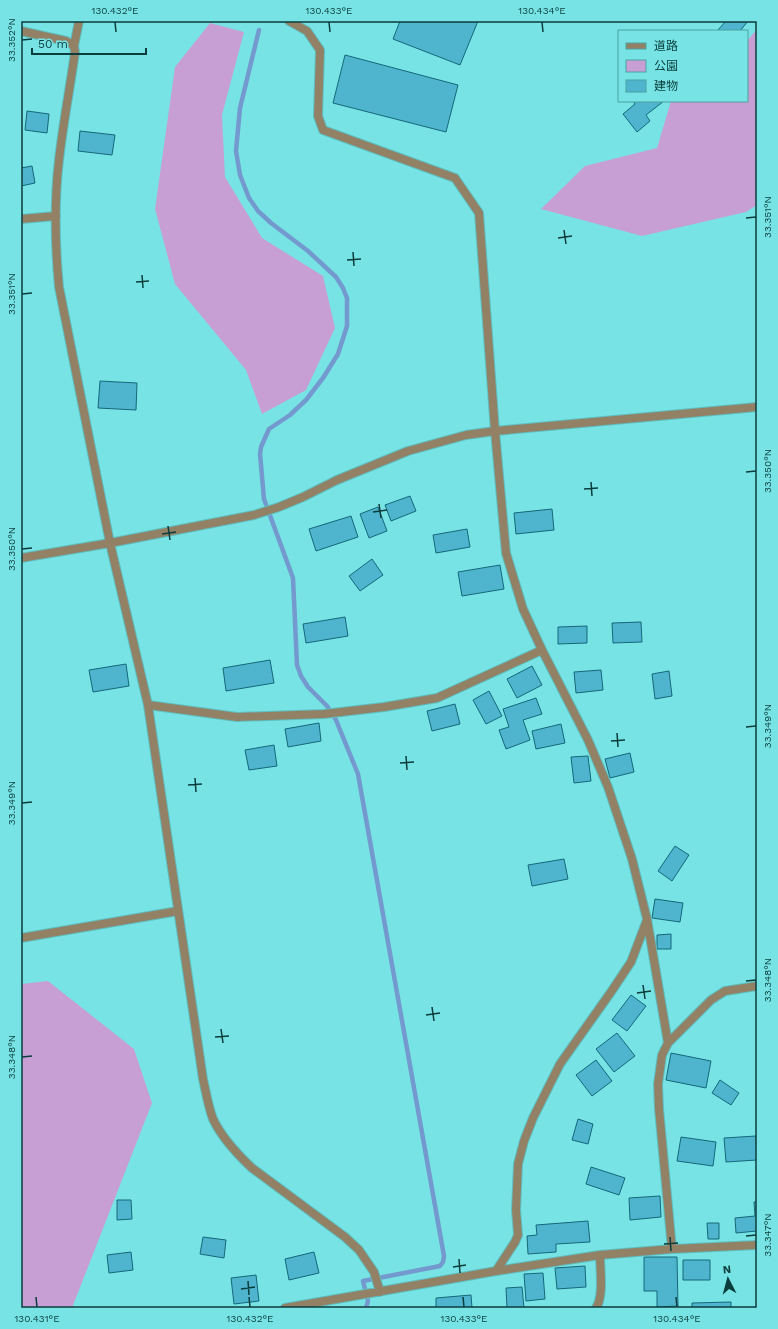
<svg xmlns="http://www.w3.org/2000/svg" width="778" height="1329" font-family="'Work Sans','Noto Sans JP',sans-serif">
<style>
.green{fill:#c79fd5}
.lines{fill:none;stroke-linecap:round;stroke-linejoin:round}
.stream{stroke:#7399ce;stroke-width:4.5}
.building{fill:#4fb4cd;stroke:#14687a}
.minor-casing{stroke:#5fbebf;stroke-width:10}
.minor{stroke:#938166;stroke-width:8}
.ticks{fill:none;stroke:#0c3d3d;stroke-width:1.5}
.neatline{fill:none;stroke:#0c3d3d;stroke-width:1.5}
.ticks-label{font-size:10px;text-anchor:middle;fill:#0c3d3d}
</style>
<rect width="100%" height="100%" fill="#77e3e4"/>
<path class="green" d="M210 23 244 32 222 115 225 177 262 238 323 276 335 328 306 390 262 414 246 370 175 284 155 209 175 67Z
M757 29V205L746 212 642 236 541 209 585 166 657 148 671 101H747V41Z
M48 981 134 1049 152 1103 72 1308H21V984Z"/>
<g class="lines">
<path class="stream" d="M259 30 240 108 236 151 240 175 249 198 258 211 271 223 308 251 336 277 343 288 347 298V326L338 354 323 378 306 400 290 415 269 429 261 447 260 454 264 499 293 578 297 665 301 676 308 687 327 706 336 720 358 774 444 1256 443 1262 440 1266 363 1281 368 1301 366 1308"/>
</g>
<path class="building" d="M400 21H478L460 65 393 39Z
M726 21H748L740 31H717Z
M345 55 458 85 446 132 333 103Z
M633 101H664L646 115 650 121 637 132 623 114 635 104Z
M27 111 49 114 47 133 25 130Z
M80 131 115 135 112 155 78 151Z
M32 166 35 183 21 186V168Z
M100 381 137 383 136 410 98 408Z
M410 496 416 511 391 521 385 505Z
M378 507 387 531 369 538 360 514Z
M552 509 554 530 516 534 514 513Z
M351 516 358 537 316 551 309 529Z
M467 529 470 547 436 553 433 535Z
M372 559 383 575 360 591 349 576Z
M500 565 504 589 462 596 458 572Z
M345 617 348 636 306 643 303 624Z
M641 622 642 642 613 643 612 623Z
M587 626V643L558 644V627Z
M270 660 274 683 226 691 223 668Z
M126 664 129 686 93 692 89 670Z
M532 666 542 685 517 698 507 679Z
M601 670 603 690 576 693 574 672Z
M669 671 672 696 655 699 652 674Z
M489 691 502 716 486 724 473 700Z
M536 698 542 714 523 720 530 740 506 749 499 730 509 727 503 709Z
M455 704 460 724 432 731 427 711Z
M319 723 321 741 288 747 285 729Z
M561 724 565 743 536 749 532 731Z
M274 745 277 766 249 770 245 750Z
M630 753 634 772 610 778 605 759Z
M588 756 591 781 574 783 571 757Z
M675 846 689 855 672 881 658 871Z
M564 859 568 879 532 886 528 865Z
M655 899 683 903 680 922 652 918Z
M671 934V949H657V935Z
M631 995 646 1006 627 1031 612 1020Z
M617 1033 635 1056 614 1072 596 1049Z
M671 1053 711 1061 706 1088 666 1080Z
M596 1060 612 1081 592 1096 576 1075Z
M720 1080 739 1093 731 1105 712 1093Z
M578 1119 593 1124 588 1144 572 1140Z
M756 1136 757 1160 726 1162 724 1138Z
M681 1137 716 1142 713 1166 677 1161Z
M591 1167 625 1178 619 1195 586 1184Z
M660 1196 661 1217 630 1220 629 1198Z
M117 1200H131L132 1219 117 1220Z
M754 1202H757V1231L736 1233 735 1218 755 1216Z
M588 1221 590 1242 556 1244V1252L528 1254 527 1236 537 1235 536 1225Z
M707 1223H719V1239H708Z
M203 1237 226 1240 224 1258 200 1254Z
M131 1252 133 1270 109 1273 107 1255Z
M314 1252 319 1273 289 1280 285 1259Z
M644 1257H677L678 1306 657 1307V1291H644Z
M683 1260H710V1280H683Z
M585 1266 586 1287 557 1289 555 1268Z
M543 1273 545 1299 526 1301 524 1274Z
M256 1275 259 1301 234 1304 231 1278Z
M522 1287 524 1308H507L506 1288Z
M471 1295 472 1308H436V1298Z
M731 1302V1308H692V1303Z"/>
<g class="lines">
<g class="minor-casing">
<path id="minor" d="M79 21 74 46 75 52C70 88 63 124 59 160 54 202 55 245 59 287L110 543 148 705 203 1079C206 1092 208 1106 213 1119 222 1138 237 1154 252 1168L345 1237 359 1250 374 1272 380 1292
M289 21 307 31 320 50 318 116 323 130 455 178 479 213 495 431 506 553 523 609 542 650 588 740 608 787 632 859 647 919 668 1043
M21 31 66 41 74 46
M21 219 56 216
M21 558 110 543 254 515 279 507 303 497 337 480 408 451 466 435 495 431 757 407
M148 705 237 717 324 714 384 707 437 698 542 650
M21 938 178 911
M672 1249 659 1109 658 1084 662 1055 668 1043 711 1000 725 991 757 986
M496 1271 515 1242 518 1235 516 1210 518 1164 524 1141 533 1118 560 1064 611 992 631 962 647 920
M285 1308 496 1271 600 1255 672 1249 757 1245
M596 1308C604 1296 600 1270 600 1255"/>
</g>
<use href="#minor" class="minor"/>
</g>
<path class="ticks" d="M115 22 116 32M329 22 330 32M542 22 543 32M22 40 32 39M746 218 756 217M564 230 566 244M558 238 572 236M353 252 354 266M347 260 361 259M142 275 143 288M136 282 149 281M22 294 32 293M746 472 756 471M591 482 592 496M584 489 598 488M379 504 381 518M373 512 387 510M168 526 170 540M162 534 176 532M22 549 32 548M746 727 756 726M617 733 618 747M611 741 625 740M406 756 407 770M400 763 414 762M195 778 196 792M188 785 202 784M22 803 32 802M746 981 756 980M643 985 645 999M637 993 651 991M432 1007 434 1021M426 1015 440 1013M221 1029 223 1043M215 1037 229 1036M22 1057 32 1056M746 1236 756 1235M670 1237 671 1251M664 1244 678 1243M459 1259 460 1273M453 1267 466 1265M248 1281 249 1295M241 1289 255 1287M36 1297 37 1307M249 1297 250 1307M463 1297 464 1307M676 1297 677 1307"/>
<rect width="778" height="1329" fill="none" stroke="#77e3e4" stroke-width="44"/>
<rect x="618" y="30" width="130" height="72" fill="#77e3e4" stroke="#4ca1a1"/>
<rect x="626" y="43" width="20" height="6" fill="#938166" stroke="#4ca1a1"/>
<text x="654" y="50" font-size="12" fill="#0c3d3d">道路</text>
<rect x="626" y="60" width="20" height="12" fill="#c79fd5" stroke="#4ca1a1"/>
<text x="654" y="70" font-size="12" fill="#0c3d3d">公園</text>
<rect x="626" y="80" width="20" height="12" fill="#4fb4cd" stroke="#4ca1a1"/>
<text x="654" y="90" font-size="12" fill="#0c3d3d">建物</text>
<g transform="translate(728 1279) rotate(354)" stroke="#77e3e4" stroke-width="3" paint-order="stroke">
<path d="M0-3L7 15L0 10L-7 15Z" fill="#0c3d3d"/>
<text y="-6" font-size="11" font-weight="bold" text-anchor="middle" fill="#0c3d3d">N</text>
</g>
<path d="M32 48v6h114v-6" fill="none" stroke="#0c3d3d" stroke-width="2"/>
<text x="38" y="48" font-size="12" fill="#0c3d3d" stroke="#77e3e4" stroke-width="3" paint-order="stroke">50 m</text>
<rect x="22" y="22" width="734" height="1285" class="neatline"/>
<g class="ticks-label">
<text x="115" y="14">130.432°E</text>
<text x="329" y="14">130.433°E</text>
<text x="542" y="14">130.434°E</text>
<text transform="translate(11 40) rotate(-90)" y="4">33.352°N</text>
<text transform="translate(767 217) rotate(-90)" y="4">33.351°N</text>
<text transform="translate(11 294) rotate(-90)" y="4">33.351°N</text>
<text transform="translate(767 471) rotate(-90)" y="4">33.350°N</text>
<text transform="translate(11 549) rotate(-90)" y="4">33.350°N</text>
<text transform="translate(767 726) rotate(-90)" y="4">33.349°N</text>
<text transform="translate(11 803) rotate(-90)" y="4">33.349°N</text>
<text transform="translate(767 980) rotate(-90)" y="4">33.348°N</text>
<text transform="translate(11 1057) rotate(-90)" y="4">33.348°N</text>
<text transform="translate(767 1235) rotate(-90)" y="4">33.347°N</text>
<text x="37" y="1322">130.431°E</text>
<text x="250" y="1322">130.432°E</text>
<text x="464" y="1322">130.433°E</text>
<text x="677" y="1322">130.434°E</text>
</g>
</svg>
